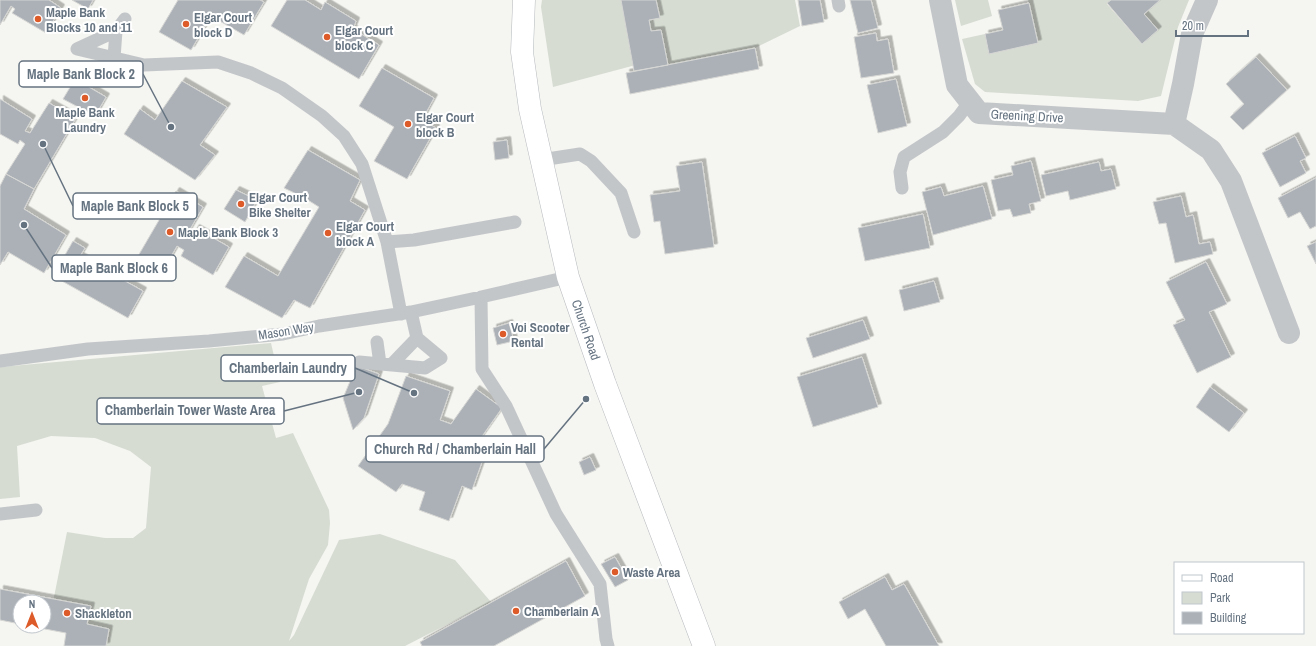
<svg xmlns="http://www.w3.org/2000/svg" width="1316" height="646" font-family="'Archivo Narrow',sans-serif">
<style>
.green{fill:#d6dcd2}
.building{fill:#abb1b7;stroke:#d6d6d4;filter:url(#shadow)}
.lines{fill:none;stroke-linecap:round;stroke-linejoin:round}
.secondary-casing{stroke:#b5b9bd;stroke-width:23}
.lane{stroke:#c3c6c9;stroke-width:13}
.street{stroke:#c3c6c9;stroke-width:22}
.secondary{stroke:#fff;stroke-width:22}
.poi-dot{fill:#dd5b29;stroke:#fff;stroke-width:1.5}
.labels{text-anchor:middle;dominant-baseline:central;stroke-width:4;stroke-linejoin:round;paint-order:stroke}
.poi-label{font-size:13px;font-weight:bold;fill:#657381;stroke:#fff;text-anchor:start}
.street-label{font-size:13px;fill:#657381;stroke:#fff}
.leader{fill:none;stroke:#657381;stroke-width:1.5}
.callout-dot{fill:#657381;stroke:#fff;stroke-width:1.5}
.callout{fill:#fff;stroke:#657381;stroke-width:1.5}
.callout-label{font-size:14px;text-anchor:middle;font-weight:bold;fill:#657381}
</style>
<defs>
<filter id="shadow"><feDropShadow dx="3.5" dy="-3.5" stdDeviation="0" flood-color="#0004"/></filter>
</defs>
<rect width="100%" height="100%" fill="#f5f5f1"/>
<path class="green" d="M542 0H795L800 26 755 48 668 65 665 56 632 66 553 87 541 7Z
M955 0H988L992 16 961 26Z
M1028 0H1111L1107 4 1142 44 1158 30 1144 14 1160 0H1189L1178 27 1161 96 1138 101 985 92 975 84 962 39 985 34 989 54 1038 43Z
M271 343 280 382 262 386 276 438 293 433 329 510 330 523 328 545 309 579 289 641 294 635 339 540 380 534 455 560 491 602 405 646H78L53 602 67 532 105 538H133L146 528 151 467 130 451 95 438 51 436 17 446 20 497 0 499V367Z"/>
<path class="building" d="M0 0H49L61 8 46 33 12 13 15 9 11 6 0 25Z
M72 0H93L88 9Z
M178 0H260L264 2 244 35 211 16 191 50 159 32Z
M287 0H305L321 10 325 2 356 21 353 29 379 45 359 79 271 26Z
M621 0H656L660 18 649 20 651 31 661 30 668 65 634 71Z
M798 0H820L824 22 802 26Z
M850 0H871L878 28 858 33Z
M1111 0H1160L1144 14 1158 30 1142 44 1107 3Z
M1029 3 1038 43 989 54 985 34 1003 30 998 10Z
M876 33 877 41 888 39 894 73 861 78 854 37Z
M755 48 759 69 630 94 626 73Z
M1256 57 1287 90 1243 130 1230 117 1244 104 1226 84Z
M382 68 434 98 422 120 436 128 407 179 374 161 394 127 359 106Z
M75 79 106 97 95 116 63 99Z
M896 79 907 126 878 133 867 85Z
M182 81 227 107 200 145 215 155 195 180 124 134 140 109 155 120Z
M0 99 32 119 25 131 30 133 49 103 76 118 34 189 6 174 25 144 20 140 18 144 0 134Z
M1295 136 1306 158 1300 161 1306 173 1280 187 1262 153Z
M507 140 509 158 495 160 493 142Z
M308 150 360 180 350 201 365 210 310 308 294 300 282 318 225 287 244 256 278 276 319 207 303 197 284 188Z
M1031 161 1041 201 1029 204 1031 213 1013 217 1010 209 998 211 991 180 1013 175 1011 166Z
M702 162 714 247 665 254 660 221 654 222 650 195 680 191 676 166Z
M1099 162 1101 171 1111 169 1116 189 1070 200 1068 191 1046 196 1041 175Z
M6 174 34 189 24 209 66 235 44 273 8 252 0 265V186Z
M1316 178V226L1310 229 1300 212 1288 218 1278 198Z
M983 186 992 219 933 235 922 192 941 187 944 196Z
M236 190 257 200 245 222 224 209Z
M176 191 203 207 186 236 190 238 196 228 229 247 213 275 181 256 184 250 177 246 159 277 134 263Z
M1181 196 1186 217 1193 215 1199 244 1210 242 1213 254 1175 263 1166 223 1159 224 1153 202Z
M923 214 930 248 865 261 858 228Z
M73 241 85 248 80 256 143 291 128 318 53 276Z
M1316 242V264L1307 246Z
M1206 262 1227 304 1209 312 1231 357 1197 373 1173 325 1185 320 1166 282Z
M934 281 940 302 904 311 899 290Z
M863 320 870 339 813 358 806 338Z
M509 323 514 341 497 345 493 328Z
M862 357 878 407 813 427 797 377Z
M346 362 379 374 364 418 353 430 343 398 351 379Z
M406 376 450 391 440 420 451 424 476 389 502 408 478 442 488 445 472 490 462 486 449 521 419 510 425 492 402 484 396 492 358 466 388 424Z
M1210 387 1244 413 1229 432 1196 407Z
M590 457 596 470 584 475 579 462Z
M615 557 628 580 615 587 601 564Z
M566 561 585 596 494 646H422L420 642Z
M885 577 892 590 904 584 939 646H886L865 609 848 619 839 602Z
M0 589 91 606 87 624 109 629 106 646H64L66 633 29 626H44V602H20V624L0 620Z"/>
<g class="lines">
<g class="secondary-casing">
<path id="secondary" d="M524 0 522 52 530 109 568 277 605 384 704 646"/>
</g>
<path class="lane" d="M838 0 839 6
M125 19 116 31 77 49 144 65 218 62 251 73 282 88 322 116 344 136 362 164 387 242 401 314
M114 58 116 31
M541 160 580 154 591 161 621 193 634 232
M902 188 900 172 904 157 943 132 959 116 970 101
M387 242 414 240 515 222
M481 297 482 369 506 406 556 514 600 584 606 639 608 646
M377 342 380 364
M0 361 88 349 209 341 283 334 319 326 411 312 481 297 568 277
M359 362 425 368 441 358 417 338 411 312
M391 365 417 338
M0 514 36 510"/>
<path class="street" d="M940 0 957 85 979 113 1174 124 1211 150 1231 181 1289 333
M1174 124 1183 84 1192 34 1207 0"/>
<use href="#secondary" class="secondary"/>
</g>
<g class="poi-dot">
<circle cx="38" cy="19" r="4"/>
<circle cx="186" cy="24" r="4"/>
<circle cx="327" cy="37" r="4"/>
<circle cx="85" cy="98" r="4"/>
<circle cx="408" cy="124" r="4"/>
<circle cx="241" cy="204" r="4"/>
<circle cx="170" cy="232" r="4"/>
<circle cx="328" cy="233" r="4"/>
<circle cx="503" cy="334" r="4"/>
<circle cx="615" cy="572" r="4"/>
<circle cx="516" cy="611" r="4"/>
<circle cx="67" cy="613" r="4"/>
</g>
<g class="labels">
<g class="poi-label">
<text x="46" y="12">Maple Bank<tspan x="46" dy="15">Blocks 10 and 11</tspan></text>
<text x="194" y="17">Elgar Court<tspan x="194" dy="15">block D</tspan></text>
<text x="335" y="30">Elgar Court<tspan x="335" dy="15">block C</tspan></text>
<text x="85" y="112" text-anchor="middle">Maple Bank<tspan x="85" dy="15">Laundry</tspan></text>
<text x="416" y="117">Elgar Court<tspan x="416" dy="15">block B</tspan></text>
<text x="249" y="197">Elgar Court<tspan x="249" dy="15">Bike Shelter</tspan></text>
<text x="336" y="226">Elgar Court<tspan x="336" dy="15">block A</tspan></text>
<text x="178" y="232">Maple Bank Block 3</text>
<text x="511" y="327">Voi Scooter<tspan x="511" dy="15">Rental</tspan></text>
<text x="623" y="572">Waste Area</text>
<text x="524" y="611">Chamberlain A</text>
<text x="75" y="613">Shackleton</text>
</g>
<g class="street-label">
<text transform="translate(1027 116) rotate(3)">Greening Drive</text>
<text transform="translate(586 330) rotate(71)">Church Road</text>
<text transform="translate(286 331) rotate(-9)">Mason Way</text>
</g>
</g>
<path class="leader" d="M171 127L143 74M43 144L73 206M24 225L52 268M414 393L355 368M359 392L284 411M586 399L544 449"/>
<g class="callout-dot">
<circle cx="171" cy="127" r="4"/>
<circle cx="43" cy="144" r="4"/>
<circle cx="24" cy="225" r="4"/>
<circle cx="414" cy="393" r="4"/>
<circle cx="359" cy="392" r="4"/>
<circle cx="586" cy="399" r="4"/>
</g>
<g class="callout">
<rect x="19" y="61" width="124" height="26" rx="4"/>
<rect x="73" y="193" width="124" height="26" rx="4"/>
<rect x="52" y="255" width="124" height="26" rx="4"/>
<rect x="221" y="355" width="134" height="26" rx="4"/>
<rect x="97" y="398" width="187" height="26" rx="4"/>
<rect x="366" y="436" width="178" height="26" rx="4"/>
</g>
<g class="callout-label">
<text x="81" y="79">Maple Bank Block 2</text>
<text x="135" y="211">Maple Bank Block 5</text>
<text x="114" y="273">Maple Bank Block 6</text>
<text x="288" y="373">Chamberlain Laundry</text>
<text x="190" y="415">Chamberlain Tower Waste Area</text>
<text x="455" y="454">Church Rd / Chamberlain Hall</text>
</g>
<rect x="1174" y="562" width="130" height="72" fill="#ffffff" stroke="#c1c7cd"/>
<rect x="1182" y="575" width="20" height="6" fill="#ffffff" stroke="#c1c7cd"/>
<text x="1210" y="582" font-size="12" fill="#657381">Road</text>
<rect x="1182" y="592" width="20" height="12" fill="#d6dcd2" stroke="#c1c7cd"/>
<text x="1210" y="602" font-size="12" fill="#657381">Park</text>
<rect x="1182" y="612" width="20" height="12" fill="#abb1b7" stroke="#c1c7cd"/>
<text x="1210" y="622" font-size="12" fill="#657381">Building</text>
<g transform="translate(32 614)"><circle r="19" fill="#ffffff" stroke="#c1c7cd"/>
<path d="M0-3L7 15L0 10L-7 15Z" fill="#dd5b29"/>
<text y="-6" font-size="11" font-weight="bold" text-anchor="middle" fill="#657381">N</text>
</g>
<path d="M1176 30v6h72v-6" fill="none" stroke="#657381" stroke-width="2"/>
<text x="1182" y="30" font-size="12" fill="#657381" stroke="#ffffff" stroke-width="3" paint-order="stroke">20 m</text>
</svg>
